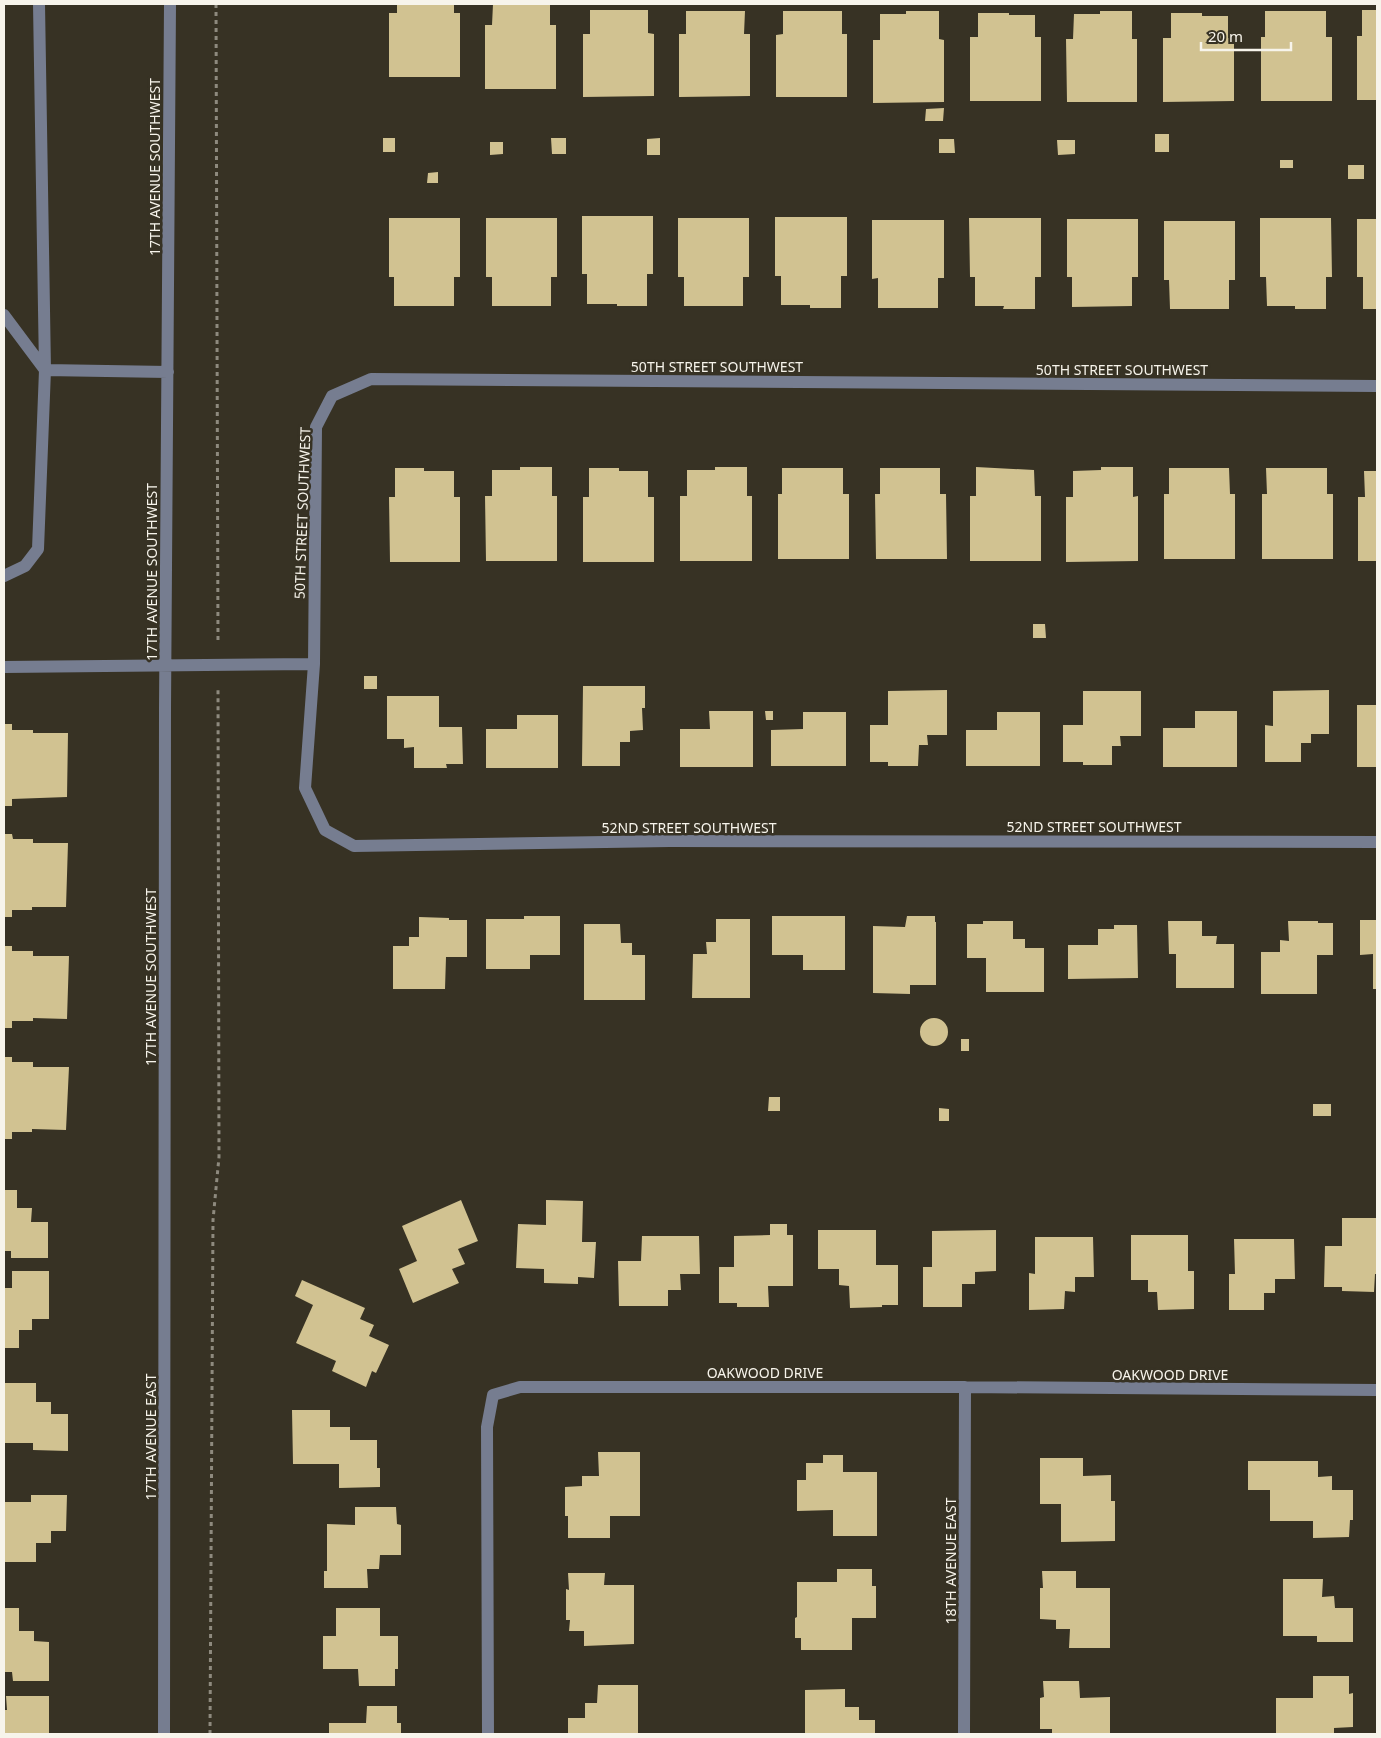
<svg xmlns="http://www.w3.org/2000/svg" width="1381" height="1738" font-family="'Noto Sans',sans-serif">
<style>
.building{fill:#d1c291}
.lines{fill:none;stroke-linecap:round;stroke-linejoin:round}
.path{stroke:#8e8a7e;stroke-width:3;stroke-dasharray:4 4;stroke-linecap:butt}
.minor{stroke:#767d90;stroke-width:12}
.labels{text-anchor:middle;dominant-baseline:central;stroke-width:5;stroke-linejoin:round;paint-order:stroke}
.street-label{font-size:14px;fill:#f7f4eb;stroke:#373224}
</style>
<rect width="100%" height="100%" fill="#373224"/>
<path class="building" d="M397 4H454V13H460V77H389V13H397Z
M493 4H550V25H556V89H485V25H492Z
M590 10H648V33L654 34V96L583 97V34H590Z
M1362 10H1377V100H1357V36H1362Z
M686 11H745L744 34H750V96L679 97V34H686Z
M783 11H842V34H847V97H776V35L783 34Z
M906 11H939V39L944 40V102L873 103V40H880V14H906Z
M1100 11H1132V39H1137V102H1067L1066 39H1073L1074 14H1100Z
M1265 11H1326V37H1332V101H1261V37H1265Z
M978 13H1009V15H1035V37H1041V101H970V37H978Z
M1171 13H1202V16H1228V38H1234V101L1163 102V38H1171Z
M944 108 943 121H925L926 109Z
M1155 134H1169V152H1155Z
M383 138H395V152H383Z
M551 138H566V154H552Z
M660 138V155H647V139Z
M939 139H954L955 153H939Z
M1057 140H1075V154L1058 155Z
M490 142H503V154L490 155Z
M1280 160H1293V168H1280Z
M1348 165H1364V179H1348Z
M438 172V183H427L428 173Z
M582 216H653V274H647V306H617V304H587V274H582Z
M775 217H847V276H841V308H810V305H781V276H775Z
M389 218H460V277H454V306H394V277H389Z
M486 218H557V277H551V306H492V277H486Z
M678 218H749V277H743V306H684V277H678Z
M969 218H1041V277H1035V309H1003L1004 306H975V277H970Z
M1260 218H1331L1332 277H1326V309H1295V306H1267L1266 277H1260Z
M1067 219H1138V277H1132V306L1072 307V277H1067Z
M1357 219H1377V309H1363V277H1357Z
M872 220H944V278H938V308H878V278L872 279Z
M1164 221H1235V280H1229V309H1170L1169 280H1164Z
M520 467H552V496H557V561H486L485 496H492V470H520Z
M715 467H747V496H752V561H680V496H687V470H715Z
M976 467 1034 470 1035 496H1041V561H970V496H976Z
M1101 467H1133V497L1138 496V561L1066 562V497H1073V471L1101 470Z
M395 468H424V471H454V497H460V562H390L389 497H395Z
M589 468H619V471H648V497H654V562H583V497H589Z
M782 468H843V494H849V559H778V494H782Z
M880 468H940V494H946L947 559H876L875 494H880Z
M1169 468H1229L1230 494H1235V559H1164V494H1169Z
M1266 468H1327V494H1333V559H1262V494H1267Z
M1364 471H1377V561H1358V497H1365Z
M1033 624H1045L1046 638H1033Z
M364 676H377V689H364Z
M583 686H645V708H642L643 730 630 731V742H620V766H582Z
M947 690V735H927L928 745H919L918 766H888V762H870V725H888V691Z
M1329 690V734H1311V743H1301V762H1265V725L1273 726V691Z
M1083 691H1141V736H1120L1121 746H1112V765H1083V762H1063V725H1083Z
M387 696H439V727H462L463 764H446L447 768H414V747L404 748V739H387Z
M1357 705H1377V767H1357Z
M709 711H753V767H680V729H710Z
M765 711H773V720H766Z
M1195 711H1237V767H1163V728H1195Z
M803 712H846V766H771V730L803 729Z
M997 712H1040V766H966V730H997Z
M517 715H558V768H486V729H517Z
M4 724H12V730H33V733H68L67 797 12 799V806H4Z
M4 834H12L13 839H33V843H68L66 907H32V910H12V917H4Z
M524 916H560V955H530V969H486V919H524Z
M772 916H845V970H803V955H772Z
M907 916H935V922H936V985H910V994L873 993V926L905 927Z
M419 917 449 918V920H467V957H446L445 989H393V946H409V937H419Z
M716 919H750V998H692L693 954H707L706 942H716Z
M1360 920H1377V989H1373V954L1360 955Z
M983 921H1013V939H1025V948H1044V992H986V958H967V924H983Z
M1168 921H1202V936H1217L1216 944H1234V988H1176V954H1169Z
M1288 921H1318V923H1333V955H1317V994H1261V952H1280V940L1289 941Z
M584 924H620L621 943H632V955H645V1000H584Z
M1114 925H1137L1138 978 1068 979V945H1098V929H1114Z
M4 946H12V951H33V956H69L67 1019 33 1018V1021H12V1028H4Z
M920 1032a14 14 0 1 1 28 0a14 14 0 1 1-28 0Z
M961 1039H969V1051H961Z
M4 1057H12V1062H33V1067H69L66 1130 32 1129V1132H12V1139H4Z
M769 1097H780V1111H768Z
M1313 1104H1331V1116H1313Z
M939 1108 949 1109V1121H939Z
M4 1190H17V1208H32L31 1222H48V1258H11V1251H4Z
M461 1200 478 1241 458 1249 465 1264 452 1269 459 1283 413 1303 399 1269 417 1261 402 1226Z
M546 1200 583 1201 582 1242H596L594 1278 578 1277V1284L544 1283V1269L516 1268 518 1224 546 1225Z
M1342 1218H1377V1274H1375L1374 1292 1342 1291V1287H1324L1325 1246H1342Z
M770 1224H787V1235H793V1286H768L769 1307H737V1303H719V1267H734V1236L770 1235Z
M818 1230H876V1265H898V1305H882V1307L850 1308 849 1286 839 1285V1269H818Z
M996 1230V1271L975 1272V1284H962V1307H923V1267H932V1231Z
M1131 1235H1188V1271H1194V1309L1158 1310 1157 1292H1148V1280H1131Z
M642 1236H699L700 1274H680L681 1290H668V1306H619L618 1261H641Z
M1035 1237H1093L1094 1277H1075V1292L1065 1291 1064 1309 1029 1310V1273L1035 1274Z
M1234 1239H1294L1295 1279H1275V1293H1264V1310H1229V1274H1235Z
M12 1271H49V1319H32V1330H19V1348H4V1288H12Z
M302 1280 365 1308 360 1319 374 1325 369 1336 389 1345 376 1373 372 1371 366 1387 332 1371 336 1361 296 1343 313 1305 295 1296Z
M4 1383H36V1402H51V1414H68V1451L33 1450V1443H4Z
M292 1410H330V1427H350V1440H377V1468H380V1487L339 1488V1464H293Z
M598 1452H640V1516H610V1538H568V1516H565V1487L582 1486V1476H599Z
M823 1455H843V1472H877V1536H833V1510L797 1511V1480H806V1463H823Z
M1040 1458H1083V1476L1111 1475V1501H1115V1541L1061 1542V1504H1040Z
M1248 1461H1318V1477L1332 1476V1490H1353V1520H1350L1349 1537 1313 1538V1521H1270V1490H1248Z
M31 1495H67L66 1531H51V1543H36V1562H4V1502H31Z
M355 1507H396L397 1524 401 1525V1555H380L379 1569H367L368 1588H324V1571H327V1524L355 1525Z
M837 1569H872V1586H876V1618H852V1650H801V1638H795V1618L797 1617V1582H837Z
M1042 1571H1076V1588H1110V1648H1069L1070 1629H1056V1620L1040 1619V1588H1043Z
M568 1573H605L604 1585H634V1644L584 1646V1631H569L570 1620H566V1589L569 1590Z
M1283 1579H1323L1322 1597 1334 1596 1335 1608H1353V1642H1317V1636H1283Z
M4 1608H19V1631H34V1641L49 1642V1681H13L12 1672H4Z
M336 1608H380V1636H398V1669H395V1686H359L358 1669H323V1636H336Z
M1313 1676H1349V1694L1353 1693V1727L1334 1728V1734H1276V1698H1313Z
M1043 1681H1079L1080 1698 1110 1697V1734H1052V1729H1040V1698L1044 1697Z
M598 1685H638V1734H568V1718H585V1703H597Z
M845 1689V1707H859V1720H875V1734H805V1690Z
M6 1696H49V1734H4V1710H7Z
M367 1706H397V1723H401V1734H329V1723H366Z"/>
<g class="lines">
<path class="path" d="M216 4 218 643
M210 1734 213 1220 219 1157 218 687"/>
<path class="minor" d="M39 4 45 370 168 372
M4 315 45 370 38 549 25 566 4 576
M1377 386 371 379 332 396 316 427 314 664 305 788 325 830 354 846 670 841 1377 842
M4 667 314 664
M164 1734 165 708 170 4
M488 1734 487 1427 493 1395 520 1387H965L1377 1390
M964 1734 965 1387"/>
</g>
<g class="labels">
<g class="street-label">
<text transform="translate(154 167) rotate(-90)">17TH AVENUE SOUTHWEST</text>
<text x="717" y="366">50TH STREET SOUTHWEST</text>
<text x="1122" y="369">50TH STREET SOUTHWEST</text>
<text transform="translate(302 513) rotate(-88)">50TH STREET SOUTHWEST</text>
<text transform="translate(151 572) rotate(-90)">17TH AVENUE SOUTHWEST</text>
<text x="1094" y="826">52ND STREET SOUTHWEST</text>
<text x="689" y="827">52ND STREET SOUTHWEST</text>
<text transform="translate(150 977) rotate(-90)">17TH AVENUE SOUTHWEST</text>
<text x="765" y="1372">OAKWOOD DRIVE</text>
<text x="1170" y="1374">OAKWOOD DRIVE</text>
<text transform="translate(150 1437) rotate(-90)">17TH AVENUE EAST</text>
<text transform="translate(950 1561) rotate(-90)">18TH AVENUE EAST</text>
</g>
</g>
<rect width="1381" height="1738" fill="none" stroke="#f7f4eb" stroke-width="10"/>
<path d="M1201 42v8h90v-8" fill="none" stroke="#f7f4eb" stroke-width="2.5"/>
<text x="1208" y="42" font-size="15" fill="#f7f4eb" stroke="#373224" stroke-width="4" paint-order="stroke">20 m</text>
</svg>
